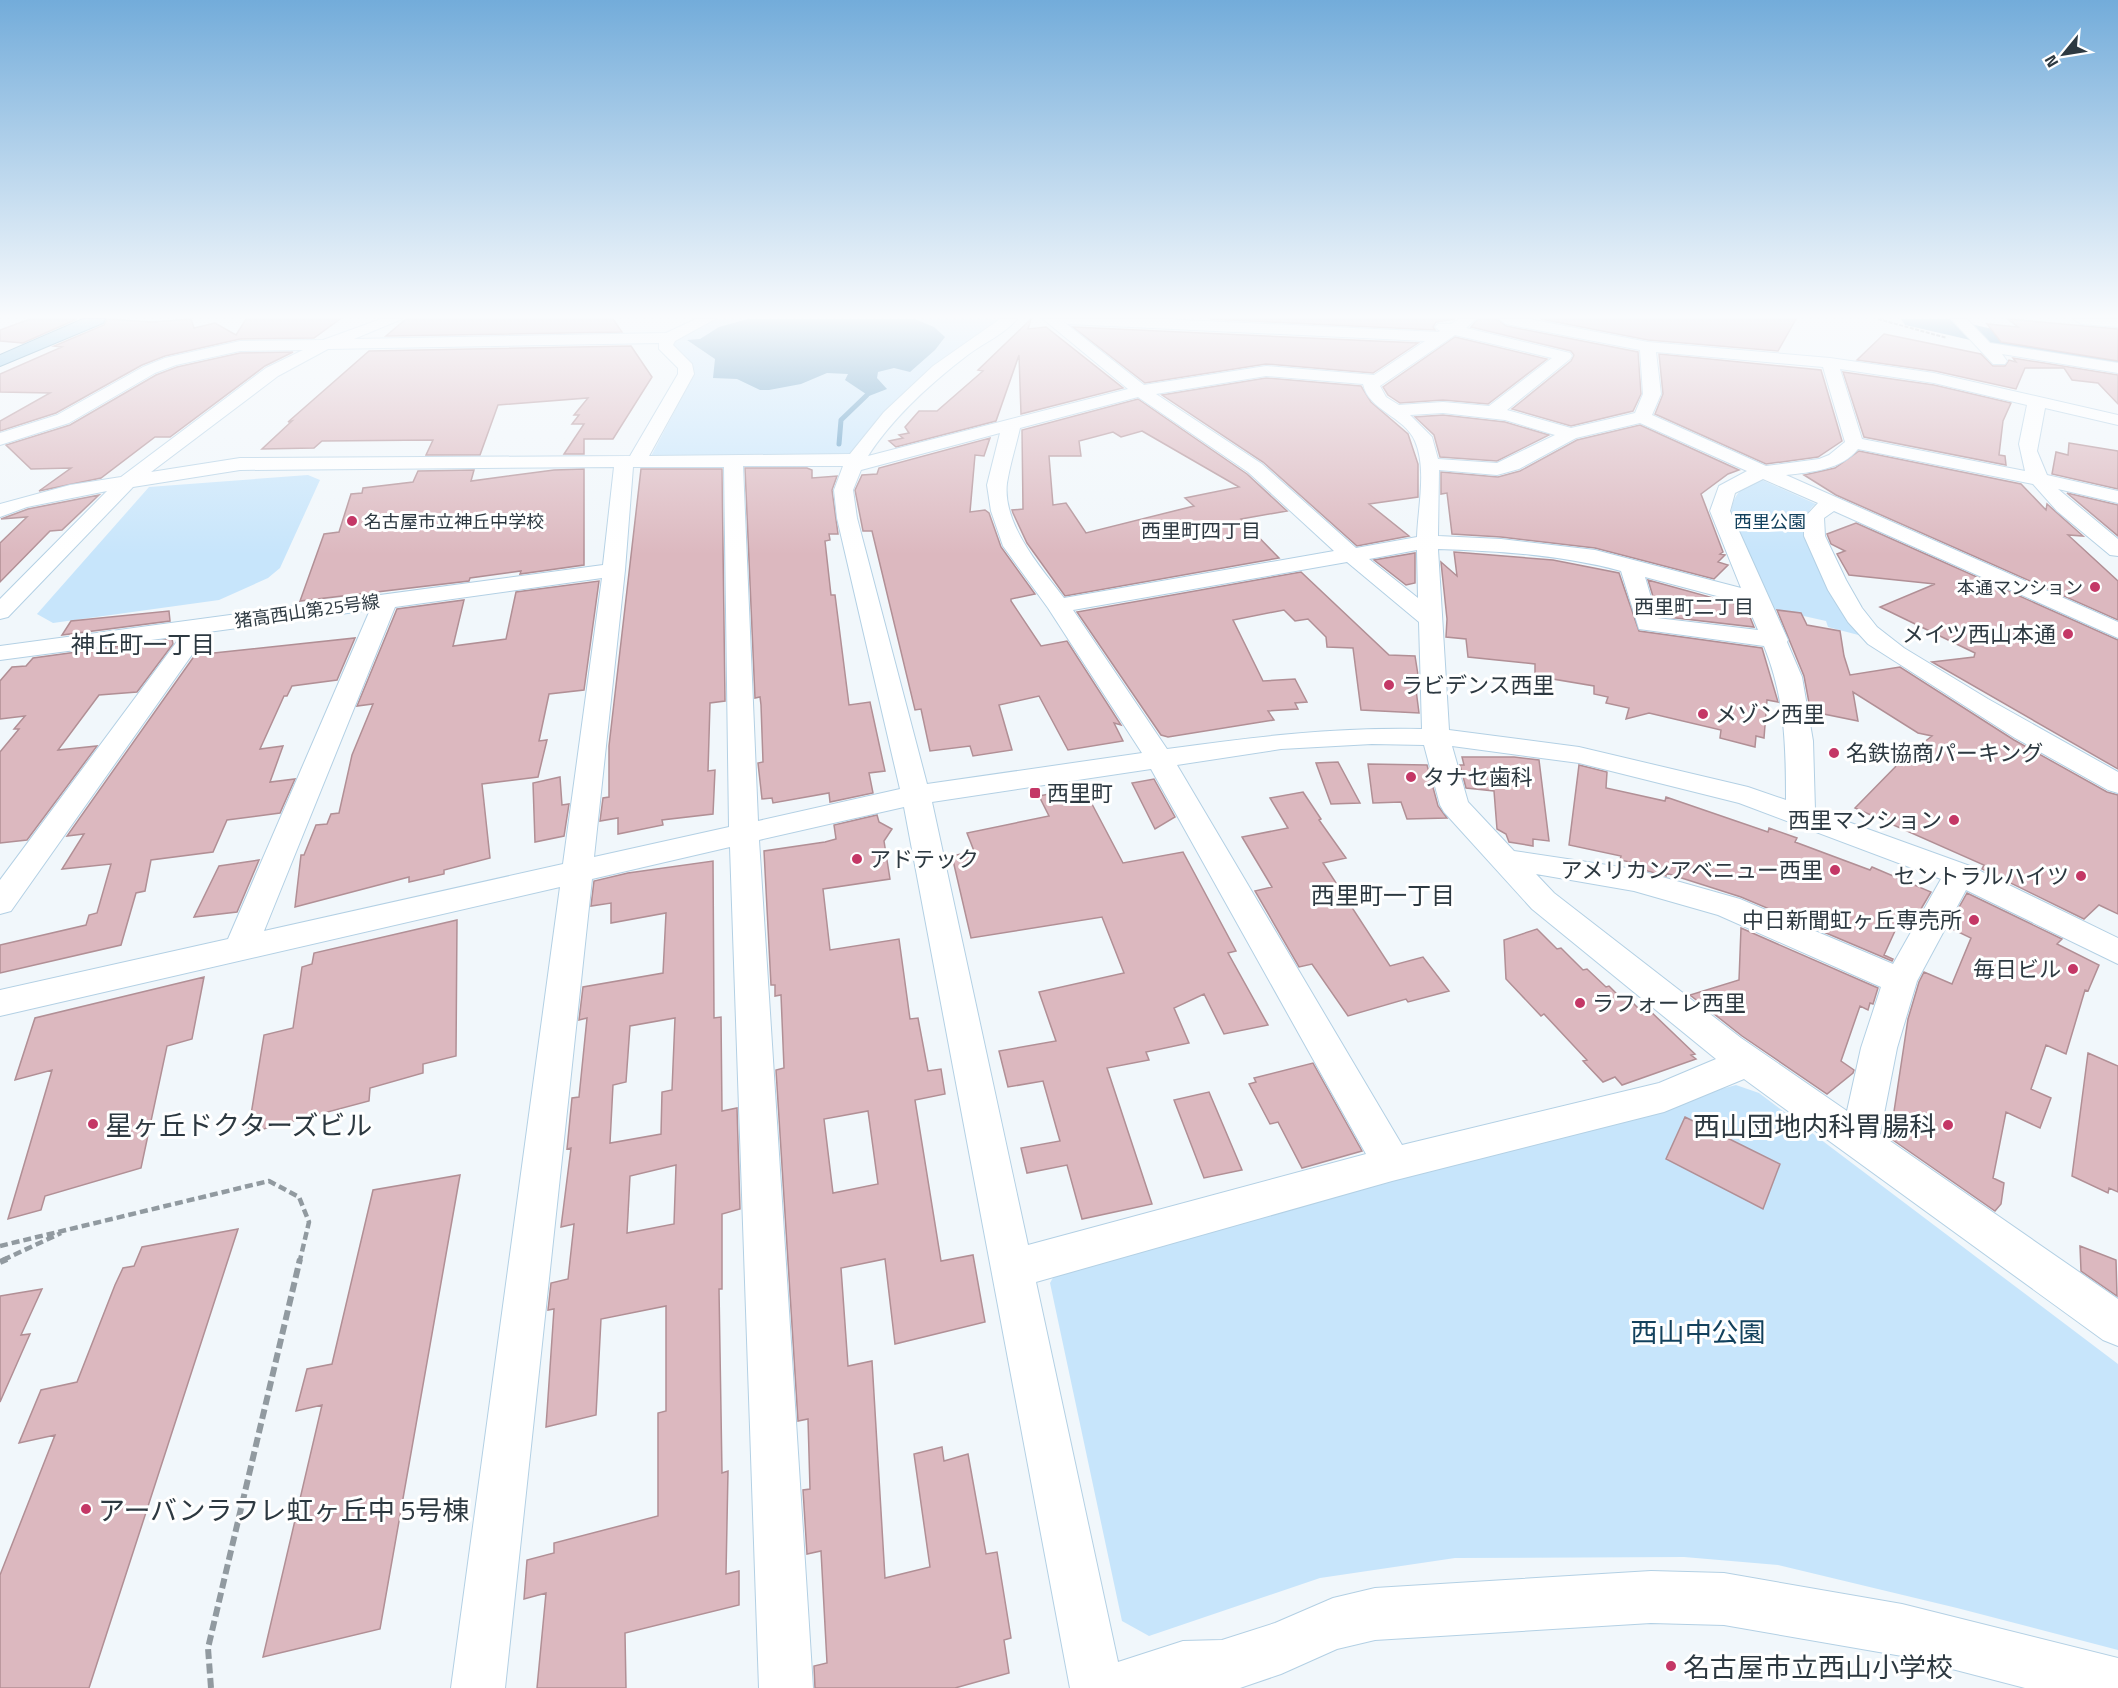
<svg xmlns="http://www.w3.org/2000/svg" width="2118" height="1688" font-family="'Titillium Web','Noto Sans JP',sans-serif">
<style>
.green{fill:#c7e5fb}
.water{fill:#659fc6}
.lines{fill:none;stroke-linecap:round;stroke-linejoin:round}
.stream{stroke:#659fc6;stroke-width:5}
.river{fill:#659fc6;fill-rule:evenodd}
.building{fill:#dcb8bf;stroke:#b18f95;stroke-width:1.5;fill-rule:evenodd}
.minor-casing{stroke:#b3d0e4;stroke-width:2}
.major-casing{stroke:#347ca6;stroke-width:2}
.path-far2{stroke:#919aa0;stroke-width:2;stroke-dasharray:4 1.5;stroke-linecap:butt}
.path-far1{stroke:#919aa0;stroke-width:4.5;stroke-dasharray:8 4;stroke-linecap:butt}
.path{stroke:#919aa0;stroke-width:6;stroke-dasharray:10 4.5;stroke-linecap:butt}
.minor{fill:#fff;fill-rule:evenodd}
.major{fill:#88c6ea;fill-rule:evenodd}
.poi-dot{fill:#c43766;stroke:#fff;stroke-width:2}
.labels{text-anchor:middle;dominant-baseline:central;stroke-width:6;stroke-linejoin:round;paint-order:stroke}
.far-poi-label{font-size:18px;fill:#2d3941;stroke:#fff;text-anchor:start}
.far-park-label{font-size:18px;fill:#12415d;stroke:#fff}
.far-street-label{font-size:18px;fill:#2d3941;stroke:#fff}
.far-neighbourhood-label{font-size:20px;fill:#2d3941;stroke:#fff}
.poi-label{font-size:22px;fill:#2d3941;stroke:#fff;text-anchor:start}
.neighbourhood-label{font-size:24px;fill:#2d3941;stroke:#fff}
.near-poi-label{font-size:27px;fill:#2d3941;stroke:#fff;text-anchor:start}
.near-park-label{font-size:27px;fill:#12415d;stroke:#fff}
</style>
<rect width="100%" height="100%" fill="#f1f7fb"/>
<path class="green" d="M714 319H989L998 320 901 398 848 457 651 456 690 382 692 364 670 345 676 336Z
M308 475 320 480 280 568 268 578 219 600 53 623 37 614 149 487Z
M1760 479 1816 504C1779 529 1847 613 1866 637L1828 627 1826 621 1773 609 1731 514C1732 495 1742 486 1760 479Z
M1736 1085 1759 1093 2118 1364V1650L1957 1608 1778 1565 1684 1557 1455 1558 1320 1578 1149 1636 1122 1621 1050 1283 1059 1267Z"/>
<path class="water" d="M748 319H915L934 327 945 337 935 350 910 372 894 368 878 372 877 378 887 389 869 396 845 380 848 374 827 373 801 384 769 390H760L737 379 713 378 715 359 687 340 700 339 719 327Z"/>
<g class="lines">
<path class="stream" d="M839 444 841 420 867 395"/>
<path class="river" d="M1901 319H1949L2014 334 2118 351V369L2014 350 1905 325Z"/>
</g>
<path class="building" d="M30 319H77L23 343 0 341V330Z
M107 319 152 322 191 319 194 328 215 323 236 335 246 319H340L314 338 240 339 165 356 142 365 56 413 0 431V421L50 393 0 392V374L62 347 54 346 104 325Z
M406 319H613L622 332 386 336Z
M1031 319 1028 329 1046 327 1123 388 1021 414 1019 355 996 421 896 447 889 441 903 438 899 435 909 433 905 427 919 411H937L983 371 978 370Z
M1210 319H1455L1436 322 1433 327 1435 330Z
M1478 319H1497L1506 326 1638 352 1641 394 1633 411 1571 426 1512 409 1571 361 1574 355 1571 351 1471 327Z
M1541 319H1796L1778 351 1648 340Z
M2008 319 2118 329V361L2001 342 1987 324 2018 327Z
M1073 327 1418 343 1373 373 1266 364 1145 383Z
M1884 334 1981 354 1993 366H2005L2009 360 2016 362 2013 358 2118 375V404L2098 383 2072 380 2064 368H2025L2016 389 1935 371 1857 360Z
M1455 337 1547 359 1488 404 1443 400 1400 403 1388 395 1383 387Z
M631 346 652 377 613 439H584V454H564L584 424H572L579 415H574L588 398 498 405 480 455H426L433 440 322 441 314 448 262 449 292 421 288 422 369 351Z
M293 352 265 366 170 437H155L101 478 39 491 71 468 31 469 6 445 70 425 156 375 177 367 240 353Z
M1659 354 1821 370 1842 441 1818 457 1766 464 1655 414 1663 394Z
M1843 372 1934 385 2011 403 2003 421 1999 455 2005 456 2006 465 1864 437Z
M1266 378 1361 386 1371 402 1408 434 1418 464V497L1369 504 1409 536 1357 546 1263 462 1162 395Z
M1138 399 1247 474 1287 511 1241 519 1279 558 1065 596 1027 543 1013 513 1012 510 1023 509 1022 430ZM1142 431 1239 487 1185 498 1194 506 1086 533 1066 503 1053 505 1049 456H1081L1079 441 1113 432 1121 437Z
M1443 415 1505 422 1549 435 1497 461 1440 457 1434 435 1415 417Z
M1640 425 1739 470 1728 474 1701 494 1723 552 1720 554 1725 555 1718 562 1728 565 1714 579 1595 548 1501 537 1452 534 1447 493 1441 494V472L1498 477 1520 471 1577 440Z
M990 438 984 456 975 455 970 512 985 510 989 513 1001 547 1035 594 1011 599V601L1041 646 1067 641 1121 725 1114 723 1123 741 1068 750 1039 696 999 705 1012 750 973 756 970 746 930 751 921 709 915 710 872 531H863L855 490 862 475 877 474 879 468Z
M2069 443 2118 451V489L2052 474 2056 452 2068 455Z
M1859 451 2021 484 2046 510 2047 504 2083 536 2068 535 2118 581V620L1836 495 1804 475 1835 468Z
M745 468H807L812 470V478L837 476 832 490 838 534H829L830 540 825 541 831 595H835L849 705 870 702 885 771 869 773 873 793 830 802 829 793 773 803 772 798 762 799 758 763 763 762 761 705 760 697 755 698Z
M584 469V565L520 574 521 571 470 578 469 581 300 601 324 534 339 532 351 494 362 493 363 488 413 482 418 471 474 470 471 481 554 470Z
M641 469H722L725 701 710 703 708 771 715 770 713 814 662 820 663 825 618 834V818L600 821 603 798 609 797V746Z
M2067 493 2118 505V536Z
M99 495 62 530 50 531 0 582V543L27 517 1 519 28 509Z
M1856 523 2118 640V769L1932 662 1974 657 1975 653 1880 607 1935 584 1849 575 1837 554 1845 551 1831 544 1827 534Z
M1454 552 1553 560 1619 573 1639 631 1762 648 1778 702 1767 700 1764 738 1756 736 1755 747 1720 738 1721 730 1649 713 1626 719 1629 708 1606 703 1608 697 1594 694V686L1535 676V664L1468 657 1466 639 1446 637 1447 619 1441 562 1457 576Z
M1415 553V583L1406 585 1374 560Z
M1301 572 1389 655 1415 656 1418 675V682H1415L1419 713 1361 710 1353 648 1327 647 1326 637 1308 619 1295 621 1284 610 1233 620 1263 681 1295 679 1307 702 1295 703 1298 709 1268 711 1274 720 1168 737 1161 735 1077 612Z
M1648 580 1746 607 1754 627 1659 616Z
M599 581 584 690 549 694 539 741 547 740 538 777 482 784 490 858 444 870V874L409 882V877L295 907 301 855H304L316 825 327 824 331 814 339 813 352 755 373 704 357 706 397 609 464 600 453 646 506 639 516 592Z
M1777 610 1801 613 1807 625 1840 631 1844 656 1850 675 1900 667 2014 740 2107 792 2118 795V914L2099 905 2084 919 1982 869 1984 865 1855 808 1905 757 1932 736 1918 733 1853 692 1858 721 1814 712 1813 708H1810L1804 676Z
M169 611 170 621 62 635 71 621Z
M355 638 337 680 292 686 287 696H284L260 749 283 746 270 782 295 779 280 813 227 820 213 852 151 860 145 891 136 893 121 945 0 973V945L86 925 89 915 97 913 111 864 62 869 84 834 67 836 195 655Z
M172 639 173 644 137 692 99 695 58 750 97 746 27 840 0 843V752L19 729H14L25 716 0 719V681L12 667 26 666 33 658Z
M1462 757H1514L1539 760 1549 841 1533 839V846L1509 842 1506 834 1497 829 1494 791 1466 788 1460 765H1464Z
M1338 762 1360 803 1331 804 1316 763Z
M1368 764 1427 765 1438 806 1447 818 1407 819 1401 802 1373 803Z
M1579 765 1607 772 1606 788 1665 801 1666 797 1768 832 1769 828 1797 838 1795 842 1870 870 1872 867 1931 892 1918 914 1905 909 1884 955 1893 959 1892 961 1741 897 1666 873V876L1629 866 1630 862 1620 860 1621 856 1569 845Z
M560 777 562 805 569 804 564 836 535 842 533 783Z
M1154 779 1175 817 1155 829 1132 783Z
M1083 787 1123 863 1183 852 1236 951 1228 953 1268 1025 1224 1034 1204 994 1174 1008 1189 1043 1146 1052 1149 1060 1107 1068 1152 1204 1082 1219 1067 1165 1027 1173 1021 1148 1060 1141 1043 1081 1008 1087 999 1051 1056 1041 1039 992 1124 973 1102 917 971 938 952 856 974 851 967 833 1049 816 1039 796Z
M1303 792 1321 819 1319 820 1346 858 1323 863 1390 966 1423 957 1449 991 1408 1002 1406 999 1348 1016 1312 964 1299 967 1255 891 1272 887 1242 837 1288 828 1270 798Z
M877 815 879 822 892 829 884 841 890 879 823 889 830 950 899 939 910 1019 918 1018 928 1071 941 1069 945 1094 915 1100 941 1261 973 1255 985 1322 895 1344 885 1259 841 1268 848 1366 872 1361 885 1578 930 1567 914 1454 942 1447 944 1461 968 1454 986 1554 997 1552 1011 1638 1004 1640 1009 1673 955 1688H815L814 1666 827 1663 821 1551 807 1554 803 1490 810 1489 808 1419 798 1421 776 1070 784 1068 781 995 775 996V985H771L764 851 825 842 836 839 834 825ZM868 1111 878 1184 833 1193 824 1119Z
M259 860 237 912 194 917 219 866Z
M713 861 714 1018 721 1017 722 1111 737 1108 740 1209 722 1214V1289H719L722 1473 728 1471 726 1574 739 1571V1605L625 1633 626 1688H537L546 1593 524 1599 527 1560 554 1553V1543L658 1516V1413L666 1411V1306L601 1319 596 1415 546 1427 554 1309 548 1310 551 1283 568 1279 574 1224 561 1227 571 1148 567 1149 572 1098 579 1097 587 1018 579 1020 583 987 663 973 666 913 611 923V903L591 906 594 881 628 873ZM675 1018 672 1090 662 1092 661 1134 610 1143 613 1085 626 1082 630 1026ZM676 1165 674 1224 627 1233 630 1176Z
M1967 893 2062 939 2057 944 2099 965 2088 991 2085 990 2066 1054 2046 1045 2031 1089 2051 1098 2040 1128 2006 1112 1993 1178 2004 1183 2001 1204 1995 1211 1890 1138 1908 1019 1919 982 1924 972 1952 984 1971 938 1948 927Z
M457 920 456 1056 423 1064V1073L370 1088 369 1101 248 1133 264 1035 293 1028 302 967 312 964 314 953Z
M1741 928 1878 988 1873 1004 1870 1003 1868 1010 1860 1006 1841 1061 1854 1070 1853 1073 1827 1094 1742 1036 1690 995 1739 980Z
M1537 929 1557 949 1561 948 1583 970 1587 969 1606 987 1609 986 1621 998 1626 996 1639 1009H1648L1695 1054 1691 1055 1696 1059 1622 1085 1615 1077 1603 1082 1583 1061 1587 1060 1544 1014 1541 1016 1506 979 1504 940Z
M204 977 192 1039 167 1046 141 1168 45 1196 41 1210 8 1219 52 1070 15 1080 35 1018Z
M2088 1053 2118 1066V1192L2109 1188 2108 1193 2072 1176Z
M1313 1063 1362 1151 1302 1168 1278 1122 1270 1124 1249 1084 1256 1082 1254 1078Z
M1209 1092 1242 1170 1204 1178 1174 1100Z
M1685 1117 1780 1164 1763 1209 1666 1159Z
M460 1175 380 1629 263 1657 322 1405 296 1411 307 1369 332 1364 373 1190Z
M238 1229 89 1688H0V1575L55 1435 19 1443 41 1390 77 1382 115 1285 123 1268 134 1266 142 1247Z
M2080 1246 2116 1260 2117 1296 2081 1271Z
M42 1289 21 1335 30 1334 0 1402V1296Z"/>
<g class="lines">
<g class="minor-casing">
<path id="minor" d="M381 319H402L354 339 666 333 696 319H715L675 341 673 345 692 364 694 374 649 456 850 454 884 412 933 366 1000 319H1017C1006 333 984 343 969 354 931 383 894 416 868 456L1128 389 1043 319H1162L1438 332 1440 331 1435 327 1438 324H1451L1459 319H1476L1466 328 1570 353 1572 356 1570 359 1507 410 1571 428 1635 413 1643 394 1640 350 1506 324 1499 319H1529L1648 342 1830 358 1934 373 2118 415V425L2045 408 2037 451 2047 475 2118 491V503L2058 489 2118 539V556L2110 555 2057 511 2033 484 1858 449C1841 470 1812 472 1786 475L2118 622V638L1834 511 1824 518 1825 536 1846 580 1862 608 1877 627 1904 648 1988 699 2118 772V793L2108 790 2015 738 1868 644 1848 622 1828 590 1804 536V518L1818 503 1763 479 1735 493 1730 511 1788 640 1787 642 1802 677 1813 741 1815 810 1970 866 2118 938V964L1966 890 1917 981 1897 1048 1880 1134 2118 1299V1346L2103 1340 1744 1079 1664 1112 1392 1181 1036 1282 1118 1662 1183 1641 1222 1640 1275 1623 1333 1598 1375 1588 1651 1571 1724 1573 1902 1604 2118 1658V1688H2025L1902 1656 1724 1625 1651 1623 1375 1640 1337 1649 1281 1674 1240 1688H1070L904 807 759 840 813 1688H759L730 847 592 879 505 1688H451L560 887 0 1016V990L228 939 370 610 208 632 11 911 0 914V880L181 636 0 660V646L603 565 614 467 240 470 133 487 8 617 0 619V599L107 491 27 507 0 517V504L70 485 121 477 266 368 303 350 240 351 176 365 155 373 69 423 0 445V433L57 415 143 367 165 358 240 341 323 340ZM1064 322 1068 324 1425 341 1374 375 1266 366 1144 385ZM1455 335 1552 358 1489 406 1443 402 1399 405 1386 397 1380 386ZM659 343V349L678 368V374L630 456 240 458 151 472 278 376 328 349ZM1656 352 1823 367 1845 442 1829 455 1819 459 1766 466 1652 415 1661 394ZM1840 369 1934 383 2027 405 2019 444 2025 471 1862 439ZM1266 376 1363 384C1369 411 1404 416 1415 441 1427 469 1418 507 1417 537L1356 548 1262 464 1156 394ZM1138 397 1248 472 1334 551 1064 598C1041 568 1002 524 1007 483 1010 464 1016 446 1020 428ZM1443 413 1505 420 1555 435 1497 463 1438 459 1432 437 1410 415ZM1640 423 1747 471 1719 486 1710 511 1741 588 1595 550 1501 539 1438 536 1439 470 1497 475 1519 469 1576 438ZM1000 433 987 485 991 511 1003 546 1048 608 1142 753 927 784 857 518 853 490 861 470ZM743 466H843L834 490 837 518 900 789 758 821ZM633 467H724L729 827 594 857 625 570ZM1438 549C1499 551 1562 555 1621 571L1639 629 1764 646C1785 698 1786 745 1786 800L1748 787 1579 747 1449 730ZM1417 550 1418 598 1369 559ZM1347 562 1419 622 1422 729C1334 727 1254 737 1167 749L1073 610ZM1645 577 1747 604 1758 630 1657 618ZM602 578 563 864 264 931 395 607ZM1372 744 1424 745 1440 805 1444 812 1532 909 1716 1059 1659 1083 1402 1145 1177 765 1281 749ZM1452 746 1579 763 1739 803 1941 879 1893 964 1740 899 1634 869 1514 851 1468 802ZM1151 769 1366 1154 1028 1245 932 802ZM1536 874 1634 891 1718 915 1881 987 1861 1048 1847 1111 1741 1038 1554 893Z
M1951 319H1967L1990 343 2118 363V373L2002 354 2007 361 2005 364H1993Z
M2074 319H2118V327L2081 324Z"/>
</g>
<g class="major-casing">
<path id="major" d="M83 319H105L103 323 0 366V355Z"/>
</g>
<path class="path-far2" d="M1878 319 1947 338"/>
<path class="path-far1" d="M0 1246 269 1181 299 1197 309 1222 300 1260
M3 1260 61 1233"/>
<path class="path" d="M0 1262 7 1259
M211 1688 208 1648 300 1259"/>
<use href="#minor" class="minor"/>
<use href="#major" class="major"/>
</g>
<linearGradient id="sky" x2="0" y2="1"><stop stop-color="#73acda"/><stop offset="0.57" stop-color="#f9fbfd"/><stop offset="1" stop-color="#f9fbfd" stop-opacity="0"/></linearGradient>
<rect width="2118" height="555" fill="url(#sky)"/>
<g class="poi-dot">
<circle cx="352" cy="521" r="6"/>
<circle cx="2095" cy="587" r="6"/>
<circle cx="2068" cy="634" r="6"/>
<circle cx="1389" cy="685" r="6"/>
<circle cx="1703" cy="714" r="6"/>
<circle cx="1834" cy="753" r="6"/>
<circle cx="1411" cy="777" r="6"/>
<rect x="1029" y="787" width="12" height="12" rx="3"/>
<circle cx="1954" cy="820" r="6"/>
<circle cx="857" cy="859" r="6"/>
<circle cx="1835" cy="870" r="6"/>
<circle cx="2081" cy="876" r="6"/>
<circle cx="1974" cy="920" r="6"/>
<circle cx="2073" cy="969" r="6"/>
<circle cx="1580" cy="1003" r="6"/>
<circle cx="93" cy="1124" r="6"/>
<circle cx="1948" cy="1125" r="6"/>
<circle cx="86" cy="1509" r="6"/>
<circle cx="1671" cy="1666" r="6"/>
</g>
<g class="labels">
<g class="far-poi-label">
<text x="364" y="521">名古屋市立神丘中学校</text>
<text x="2083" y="587" text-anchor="end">本通マンション</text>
</g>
<g class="far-park-label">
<text x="1770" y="521">西里公園</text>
</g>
<g class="far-street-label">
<text transform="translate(307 611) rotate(-8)">猪高西山第25号線</text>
</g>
<g class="far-neighbourhood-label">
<text x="1201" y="530">西里町四丁目</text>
<text x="1694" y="606">西里町二丁目</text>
</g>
<g class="poi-label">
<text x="2056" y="634" text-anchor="end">メイツ西山本通</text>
<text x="1401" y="685">ラビデンス西里</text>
<text x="1715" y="714">メゾン西里</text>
<text x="1846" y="753">名鉄協商パーキング</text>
<text x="1423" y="777">タナセ歯科</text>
<text x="1047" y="793">西里町</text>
<text x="1942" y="820" text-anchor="end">西里マンション</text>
<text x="869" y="859">アドテック</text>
<text x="1823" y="870" text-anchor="end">アメリカンアベニュー西里</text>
<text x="2069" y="876" text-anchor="end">セントラルハイツ</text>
<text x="1962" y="920" text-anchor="end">中日新聞虹ヶ丘専売所</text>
<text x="2061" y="969" text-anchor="end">毎日ビル</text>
<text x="1592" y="1003">ラフォーレ西里</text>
</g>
<g class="neighbourhood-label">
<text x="143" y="644">神丘町一丁目</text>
<text x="1383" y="895">西里町一丁目</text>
</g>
<g class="near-poi-label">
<text x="105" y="1124">星ヶ丘ドクターズビル</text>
<text x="1936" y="1125" text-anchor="end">西山団地内科胃腸科</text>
<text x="98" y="1509">アーバンラフレ虹ヶ丘中 5号棟</text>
<text x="1683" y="1666">名古屋市立西山小学校</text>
</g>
<g class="near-park-label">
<text x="1698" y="1331">西山中公園</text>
</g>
</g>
<g transform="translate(2064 54) rotate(240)" stroke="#ffffff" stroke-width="4.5" paint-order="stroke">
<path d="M0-4.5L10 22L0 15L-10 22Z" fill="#2d3941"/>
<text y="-9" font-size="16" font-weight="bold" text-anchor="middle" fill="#2d3941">N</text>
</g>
</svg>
